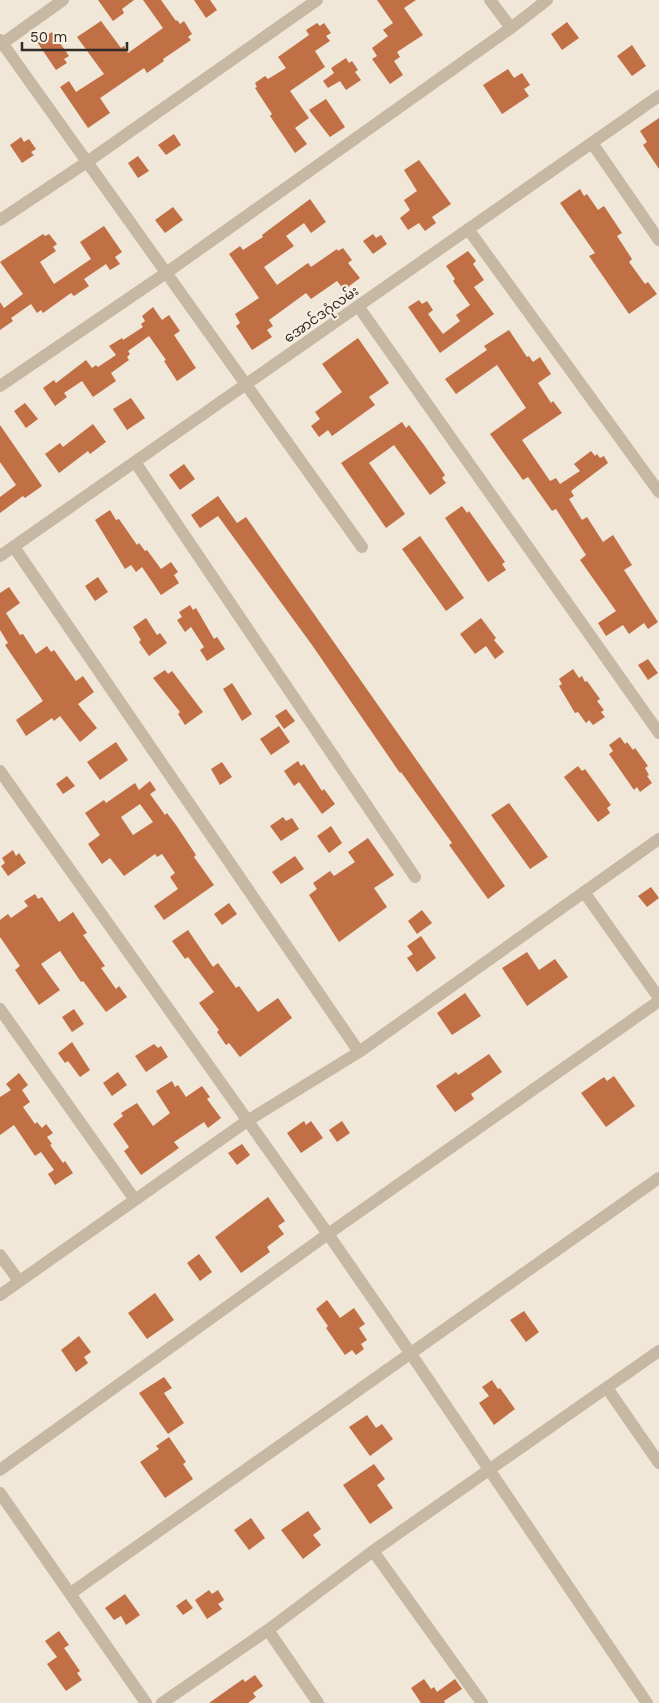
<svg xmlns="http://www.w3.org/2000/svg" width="659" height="1703" font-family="'Work Sans','Noto Sans Myanmar',sans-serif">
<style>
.building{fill:#c16f44;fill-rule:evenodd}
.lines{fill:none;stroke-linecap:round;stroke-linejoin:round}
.minor{stroke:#c7b8a4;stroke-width:12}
.labels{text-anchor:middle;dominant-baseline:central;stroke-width:4;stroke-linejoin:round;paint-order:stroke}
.street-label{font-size:14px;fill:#332b26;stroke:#f8f1e3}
</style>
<rect width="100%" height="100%" fill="#f0e7d8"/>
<path class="building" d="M98 0H134L122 9 124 13 113 21Z
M143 0H161L176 21 177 20 180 24 184 21 192 34 188 37 191 40 163 59 164 61 147 73 144 68 103 96 100 98 110 113 88 128 60 87 69 81 76 92 104 74 77 37 101 21 121 48 124 46 128 53 163 28Z
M194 0H210L217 10 206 18Z
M377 0H416L404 8 423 35 397 52 400 57 394 61 403 75 390 84 372 59 377 56 372 48 388 36 383 30 393 23Z
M567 22 579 38 562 50 551 34Z
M317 23 320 26 324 23 331 33 326 36 330 41 315 51 325 67 290 91 309 118 295 128 307 144 295 153 270 116 272 114 255 88 257 87 255 83 265 76 268 79 286 68 278 57 309 35 306 30Z
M52 32 69 56 64 59 67 63 56 70 37 42Z
M632 45 646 66 632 76 617 56Z
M346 58 349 63 352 61 358 70 355 72 361 80 346 90 340 81 328 88 323 81 334 73 331 68Z
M508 69 514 78 522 73 530 85 524 89 529 96 502 114 483 85Z
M326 99 345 127 330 137 309 110Z
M659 118V169L643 145 647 142 640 131Z
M174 134 181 145 166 155 158 145Z
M21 137 24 142 29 139 36 149 31 152 34 155 22 163 10 145Z
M138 156 149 171 138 178 128 163Z
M419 160 451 204 432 217 436 223 425 231 419 223 408 230 400 218 410 210 404 200 417 191 404 170Z
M580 189 584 196 587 194 598 210 604 206 622 233 617 236 632 259 629 262 645 284 648 282 657 294 629 314 589 256 595 253 560 203Z
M310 199 326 222 311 233 304 223 286 236 294 246 264 267 277 285 308 263 311 267 337 249 338 251 343 248 352 260 348 263 360 278 344 290 337 281 311 299 306 293 269 320 273 326 267 330 272 337 252 350 236 326 240 323 235 314 259 298 229 254 240 246 243 250 263 237 262 235Z
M173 207 183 220 165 233 155 220Z
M104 226 122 252 115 257 120 264 110 270 106 264 84 279 89 286 74 296 71 293 43 313 41 310 37 313 31 304 11 318 13 321 0 330V302L4 308 23 294 0 262 43 234 45 236 49 234 57 244 53 247 56 251 40 262 54 284 91 259 80 242Z
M373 234 376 238 381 235 387 244 373 254 363 241Z
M468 251 476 261 473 264 484 280 474 287 494 314 440 353 408 307 419 300 422 304 427 301 433 310 428 314 443 334 460 321 456 315 470 305 453 281 455 279 446 266Z
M153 307 162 320 169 315 180 331 174 335 196 368 177 381 164 361 166 360 149 336 128 351 130 354 127 357 129 360 111 373 116 381 93 397 82 381 64 393 67 397 55 406 43 388 54 380 56 383 86 360 92 368 96 365 98 367 116 355 109 346 122 338 123 340 143 327 141 324 145 321 142 316Z
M509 330 527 357 529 356 533 362 540 357 551 374 538 383 551 403 553 401 562 413 522 440 550 481 556 478 560 484 580 471 574 464 591 451 595 456 597 454 600 458 604 456 608 463 571 491 574 496 569 499 582 520 587 517 603 542 613 535 632 565 624 570 658 622 648 629 644 623 629 634 623 625 606 636 598 623 616 611 580 560 586 555 556 509 552 511 528 477 523 480 490 434 526 408 497 365 456 394 445 379 487 350 484 346Z
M358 338 389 383 369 397 375 405 332 436 328 430 319 437 311 426 320 419 315 412 342 392 322 364Z
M131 398 145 418 127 430 113 409Z
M25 403 38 419 26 428 14 411Z
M402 422 406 428 409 425 424 445 445 475 442 478 446 483 430 495 394 445 369 463 405 514 386 528 341 463Z
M93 424 106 442 90 454 88 451 59 473 45 454 60 443 63 447Z
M0 425 42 486 25 498 23 496 0 513V497L16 485 0 462Z
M184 464 195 479 180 490 169 475Z
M218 496 237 523 246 517 505 886 488 899 449 845 452 843 401 772 400 773 312 645 218 516 200 528 191 515Z
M462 506 467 513 469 511 505 562 502 564 506 570 488 582 445 518Z
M110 510 116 520 119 519 137 545 139 543 145 551 147 550 161 569 171 562 178 572 174 575 179 583 161 595 142 567 136 572 131 565 125 569 95 520Z
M420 536 464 598 446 611 402 549Z
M98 577 108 592 95 601 85 586Z
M9 587 20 603 6 613 20 635 23 634 36 654 47 646 51 652 54 650 76 681 83 676 94 692 78 704 97 728 80 742 60 716 54 721 52 718 26 736 16 720 43 701 5 645 8 643 0 630V593Z
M190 605 193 610 196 608 214 639 217 637 225 649 207 661 200 650 204 647 191 627 185 632 177 620 182 617 179 612Z
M146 618 157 635 160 633 167 643 149 656 139 642 141 640 133 627Z
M481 618 496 638 494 640 504 652 495 659 486 646 475 654 460 634Z
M648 659 658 673 648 680 638 665Z
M573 669 579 678 582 676 585 682 587 681 600 699 597 701 604 710 601 712 605 717 593 725 589 720 586 723 578 712 575 713 559 686 562 684 559 679Z
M165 670 168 674 172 671 203 712 185 725 178 714 180 712 153 678Z
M232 683 252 714 242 721 223 689Z
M286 709 295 721 284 729 275 716Z
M279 726 290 742 271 755 260 739Z
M620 737 625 744 627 742 633 750 635 748 648 766 645 768 649 775 647 776 652 783 640 792 637 787 634 790 609 754 613 751 609 745Z
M116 742 128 760 100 780 87 762Z
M298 761 301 766 304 764 322 791 324 789 335 804 322 814 299 782 294 786 284 771Z
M222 762 232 777 220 785 211 769Z
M578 766 582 771 585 769 611 805 607 808 610 813 598 822 564 777Z
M67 776 75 786 63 794 56 784Z
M150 781 156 790 150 794 165 815 167 813 176 825 196 855 194 857 214 885 164 920 154 906 178 889 170 877 175 873 162 854 157 857 155 854 124 876 110 858 102 864 88 844 100 835 85 813 104 800 106 803 135 783 139 790ZM140 804 153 822 133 835 121 817Z
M509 803 548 857 530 869 491 815Z
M283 817 286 821 292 818 299 829 281 841 270 826Z
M331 826 342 843 329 853 317 836Z
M368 838 394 875 374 888 387 907 339 942 309 895 317 889 313 883 330 871 334 876 355 862 348 852Z
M13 850 16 856 19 853 26 863 8 876 1 866 5 863 2 858Z
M295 856 304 869 281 884 272 872Z
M651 887 659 898 647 907 638 896Z
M35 894 38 899 42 897 59 922 73 912 87 933 83 935 105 966 101 968 116 989 119 986 127 997 106 1012 83 981 81 982 60 951 41 964 60 990 39 1005 15 970 20 966 0 937V920L8 914 11 918 28 906 24 901Z
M229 903 237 914 222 925 214 914Z
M422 910 432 923 417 934 408 921Z
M188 930 213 967 218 963 236 988 239 986 258 1012 278 998 292 1018 240 1057 229 1043 226 1045 217 1032 219 1030 199 1003 214 992 188 957 185 959 172 941Z
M421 936 436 958 417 972 407 958 413 954 407 946Z
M527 952 539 970 555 959 568 977 527 1006 502 968Z
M465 993 481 1016 452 1035 437 1013Z
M74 1009 84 1024 72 1032 62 1017Z
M72 1042 90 1070 80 1077 68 1061 65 1063 58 1053Z
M154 1044 158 1048 161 1046 168 1057 146 1072 135 1056Z
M489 1054 502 1072 471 1094 474 1099 455 1112 436 1086 456 1072 458 1075Z
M118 1072 127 1085 112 1096 103 1083Z
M19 1073 28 1085 22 1090 30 1102 23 1107 35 1124 37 1122 42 1128 46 1124 53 1133 47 1137 52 1144 50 1145 63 1163 65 1161 73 1173 55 1185 48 1174 54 1170 41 1152 35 1156 14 1125 0 1135V1097L11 1090 6 1084Z
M614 1076 635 1106 606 1127 581 1093 604 1077 607 1081Z
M172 1081 175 1087 178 1085 186 1097 202 1086 210 1097 207 1099 221 1118 208 1128 204 1122 174 1142 179 1148 141 1175 124 1151 129 1147 113 1124 123 1116 121 1113 137 1103 153 1126 170 1113 156 1091Z
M304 1121 306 1125 311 1121 323 1138 301 1153 287 1133Z
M342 1121 350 1133 337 1142 329 1130Z
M242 1144 250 1155 237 1165 228 1153Z
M268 1197 285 1221 278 1226 284 1234 267 1247 270 1252 241 1273 215 1237Z
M199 1254 212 1272 200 1281 187 1263Z
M155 1293 174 1320 147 1339 128 1313Z
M327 1300 340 1318 354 1308 365 1324 359 1328 367 1340 361 1344 364 1349 356 1355 352 1350 345 1355 326 1328 328 1326 316 1309Z
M524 1311 539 1332 526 1342 510 1320Z
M79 1336 91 1352 84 1357 88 1363 76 1372 61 1350Z
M164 1377 172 1388 164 1393 184 1423 168 1434 139 1393Z
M492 1380 498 1389 500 1388 515 1409 494 1425 479 1403 489 1396 482 1387Z
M367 1415 376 1428 382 1424 393 1439 370 1456 349 1427Z
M169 1437 186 1462 183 1464 193 1479 165 1498 140 1462 159 1449 156 1446Z
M374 1464 385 1479 377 1485 393 1508 370 1524 343 1485Z
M308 1511 321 1529 313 1535 321 1545 303 1559 281 1530Z
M251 1518 265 1538 249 1550 234 1530Z
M209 1590 212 1594 218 1590 224 1600 218 1604 222 1609 207 1619 195 1600Z
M125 1594 140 1615 126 1625 121 1616 114 1620 105 1608Z
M186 1599 193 1608 183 1615 176 1606Z
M59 1631 69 1645 64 1648 80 1671 77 1673 82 1680 66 1691 47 1664 57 1657 45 1641Z
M255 1675 263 1686 253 1693 256 1697 248 1703H209L243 1679 245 1682Z
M424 1679 431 1689 434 1687 437 1692 455 1679 462 1689 444 1701 445 1703H421L411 1688Z"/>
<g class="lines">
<path class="minor" d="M490 0 511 28
M0 40 362 547
M0 45 63 0
M592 143 659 240
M0 220 87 162 317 0
M468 229 659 492
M358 306 659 733
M0 386 166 273 511 28 547 0
M135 462 415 877
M14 547 359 1052
M0 556 659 96
M0 771 328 1234 411 1354 647 1703
M584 892 659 998
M0 1009 135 1200
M0 1255 19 1281
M0 1295 247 1121 359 1052 659 839
M607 1388 659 1463
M0 1470 328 1234 659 1001
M0 1493 146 1703
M373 1551 482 1703
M71 1593 659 1178
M268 1630 318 1703
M162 1703 268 1630 373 1551 659 1351"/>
</g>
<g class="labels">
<g class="street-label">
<text transform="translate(321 314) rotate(-35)">အောင်ဒဂုံလမ်း</text>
</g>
</g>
<path d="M22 42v8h105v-8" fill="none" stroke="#332b26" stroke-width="2.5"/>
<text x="30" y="42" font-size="15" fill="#332b26" stroke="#f8f1e3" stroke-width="4" paint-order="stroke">50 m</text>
</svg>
